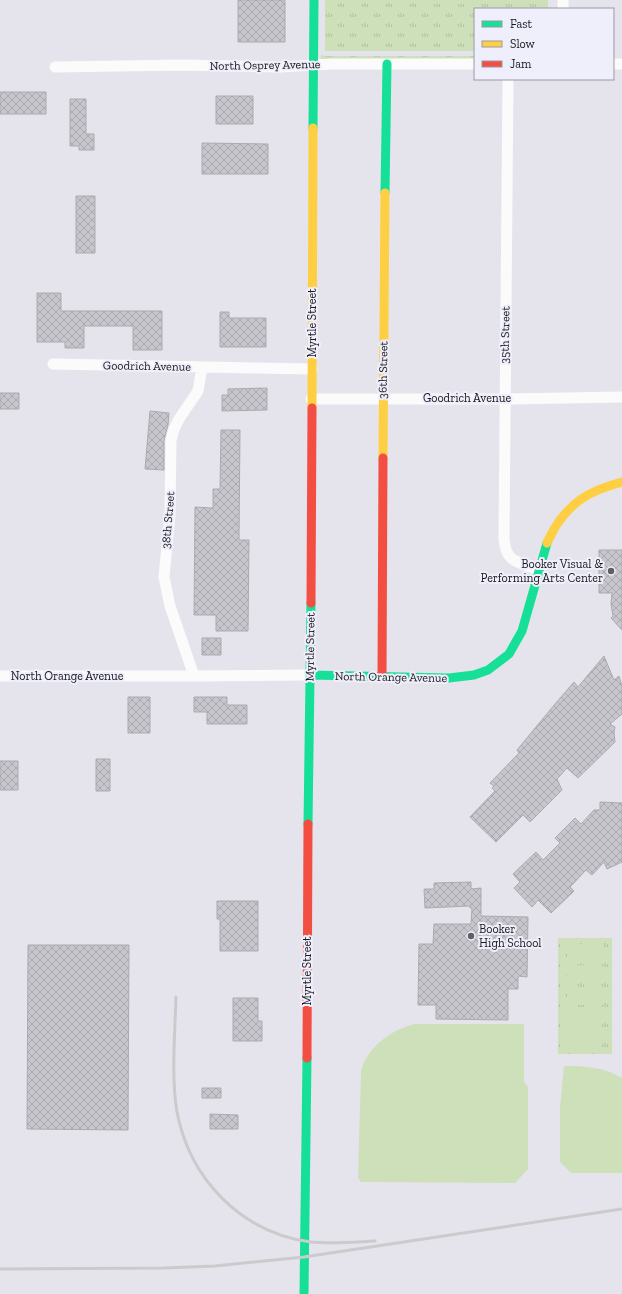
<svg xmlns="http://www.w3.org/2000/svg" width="622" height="1294" font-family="'Zilla Slab',serif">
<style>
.park{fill:url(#park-tufts)}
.pitch{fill:#cee0ba}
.building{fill:url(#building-cross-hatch);stroke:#aaaab0}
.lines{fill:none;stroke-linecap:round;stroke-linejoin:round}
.street{stroke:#fbfbfc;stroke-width:11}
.fast{stroke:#16e098;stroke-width:9}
.slow{stroke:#ffcf43;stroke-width:9}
.jam{stroke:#f24e42;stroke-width:9}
.rail{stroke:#cbcacd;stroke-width:3}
.poi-dot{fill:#605f65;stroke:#efeffc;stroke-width:1.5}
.labels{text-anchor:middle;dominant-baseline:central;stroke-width:4;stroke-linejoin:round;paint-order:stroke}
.street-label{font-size:12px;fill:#18171c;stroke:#efeffc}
.poi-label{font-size:12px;fill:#18171c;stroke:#efeffc;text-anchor:end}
</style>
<defs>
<pattern id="park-tufts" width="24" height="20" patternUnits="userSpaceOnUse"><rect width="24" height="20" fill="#cee0ba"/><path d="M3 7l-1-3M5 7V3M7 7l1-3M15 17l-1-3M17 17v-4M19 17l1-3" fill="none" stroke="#b0bf9f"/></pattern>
<pattern id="building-cross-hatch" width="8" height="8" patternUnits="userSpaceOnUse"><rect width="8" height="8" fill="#c7c6cc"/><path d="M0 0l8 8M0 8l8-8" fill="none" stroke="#aaa9af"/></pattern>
</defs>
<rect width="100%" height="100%" fill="#e5e4ec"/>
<path class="park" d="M325 0H548V9H475V51H325Z
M321 55 325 56H475V59H321Z
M558 938H612V1054H558Z"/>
<path class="pitch" d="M374 0H540V4L374 3Z
M567 944H603V961H567Z
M567 965 603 966 602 982H566Z
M567 988H603V1005H567Z
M566 1010H602V1027H566Z
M415 1024H524V1082L528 1087V1169L515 1183 361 1182 358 1178 361 1071C367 1047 392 1029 415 1024Z
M566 1032H602V1049L566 1048Z
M564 1066C585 1066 604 1067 622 1078V1173H571L560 1162V1108Z"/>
<path class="building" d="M238 0H285V42H238Z
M0 92H46V114H0Z
M216 96H253V124H216Z
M70 99H86V134H94V150H79V146H70Z
M202 143 268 144V174H202Z
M76 196H95V253H76Z
M37 293H61V311H162V350H133V326H84V348H65V342H37Z
M220 312H229V318H266V347H220Z
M267 388V410L222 411V395H228V389Z
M0 393H19V409H0Z
M150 411 169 413 168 425 164 440V470L145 469Z
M221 430H240L239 540H249L248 631H216V615H194L195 507 213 508V489H220Z
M599 550H622V630L611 618 613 616 611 604 612 593H599Z
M202 638H221V655H202Z
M604 656 614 680 619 676 622 686V714L610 724 615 727 614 732 615 742 578 778 567 768 557 779 562 790 530 822 523 815 496 842 470 817 495 791 492 788 494 786 490 783 519 753 517 750 555 704 574 682 578 687Z
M128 697H150V733H128Z
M194 697H227V705H247V724H207V712H194Z
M96 759H110V791H96Z
M0 761H18V790H0Z
M600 802 622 803V862L607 869 604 862 592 875 586 870 570 887 574 891 551 913 538 900 532 907 514 888 520 882 513 874 536 852 543 860 560 843 555 838 575 818 581 824 594 810H600Z
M471 882V889L481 888V916L528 917 527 977 518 976V989H508V1020L436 1019V1005H418L419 944H433L434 924H471L472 908H470V906L425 908 424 889H434V883Z
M217 901H258V951H220V919H217Z
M28 945H129L128 1130 27 1129Z
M233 998H258V1021H262V1041H233Z
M202 1088H221V1098H202Z
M210 1114 238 1115V1129H210Z"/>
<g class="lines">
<path class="street" d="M563 9V0
M613 64H622
M55 67 182 65 280 67 332 64H475
M508 79 504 538C505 563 519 562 539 570
M53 364 312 369
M311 399H505L622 397
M0 676H194L310 675
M194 676 170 606 164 577 170 514 171 440 174 429 179 419 198 391 202 367"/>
<path class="fast" d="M313 128 314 0
M385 193 387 64
M310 675 449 678 474 675 488 670 509 654 522 631 547 543
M308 824 311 603
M304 1294 307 1058"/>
<path class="slow" d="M312 408 313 128
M383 458 385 193
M547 543C549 538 552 534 554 529 571 501 591 490 622 482"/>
<path class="jam" d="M311 603 312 408
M382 677 383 458
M307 1058 308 824"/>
<path class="rail" d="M176 997C175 1033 171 1077 177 1112 190 1180 242 1233 311 1242 332 1244 354 1242 375 1241
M0 1269 164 1268 215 1266 304 1257 622 1209"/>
</g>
<g class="poi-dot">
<circle cx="611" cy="571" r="4"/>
<circle cx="471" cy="936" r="4"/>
</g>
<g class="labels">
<g class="street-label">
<text transform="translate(265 65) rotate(-1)">North Osprey Avenue</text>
<text transform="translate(312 323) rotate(-90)">Myrtle Street</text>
<text transform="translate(505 335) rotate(-89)">35th Street</text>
<text transform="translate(147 366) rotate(1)">Goodrich Avenue</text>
<text transform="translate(383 370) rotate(-89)">36th Street</text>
<text x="467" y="398">Goodrich Avenue</text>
<text transform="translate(168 520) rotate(-85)">38th Street</text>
<text transform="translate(310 647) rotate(-89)">Myrtle Street</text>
<text x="67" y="676">North Orange Avenue</text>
<text transform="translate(391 677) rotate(1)">North Orange Avenue</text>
<text transform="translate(307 971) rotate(-90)">Myrtle Street</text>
</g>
<g class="poi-label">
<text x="603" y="564">Booker Visual &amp;<tspan x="603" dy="14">Performing Arts Center</tspan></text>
<text x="479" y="929" text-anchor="start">Booker<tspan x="479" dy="14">High School</tspan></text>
</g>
</g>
<rect x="474" y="8" width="140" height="72" fill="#efeffc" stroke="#9999a2"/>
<rect x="482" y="21" width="20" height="6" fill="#16e098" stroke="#9999a2"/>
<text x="510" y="28" font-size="12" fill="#18171c">Fast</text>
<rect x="482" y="41" width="20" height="6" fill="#ffcf43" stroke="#9999a2"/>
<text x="510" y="48" font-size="12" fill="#18171c">Slow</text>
<rect x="482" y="61" width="20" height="6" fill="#f24e42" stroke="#9999a2"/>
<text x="510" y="68" font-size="12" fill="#18171c">Jam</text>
</svg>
